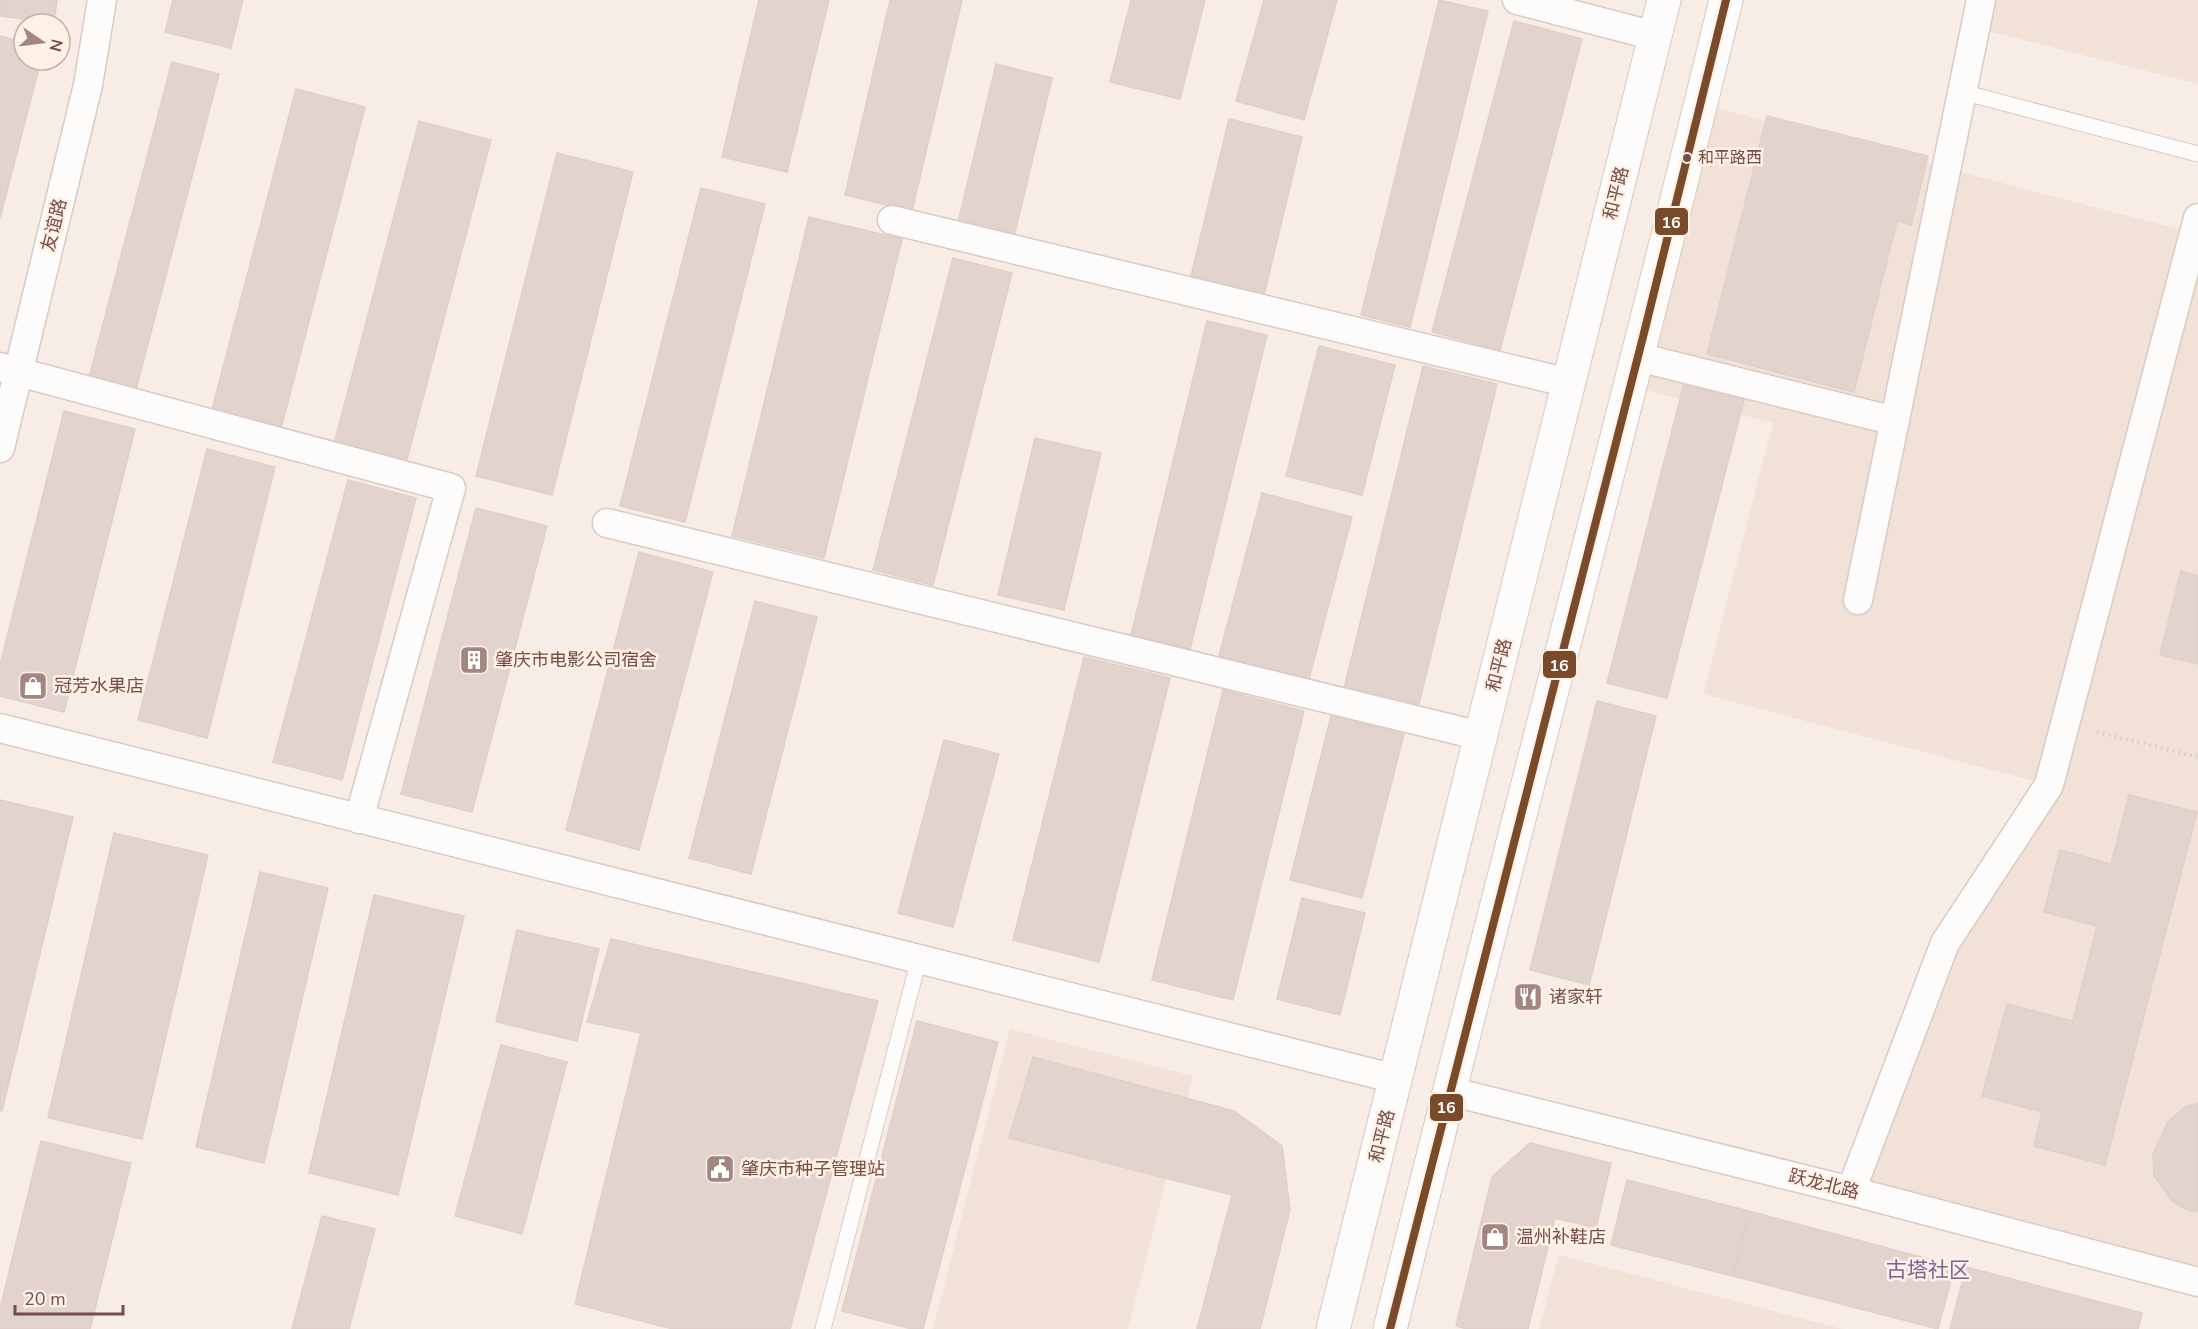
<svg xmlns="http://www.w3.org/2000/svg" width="2198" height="1329" font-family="'Nunito Sans','Noto Sans SC',sans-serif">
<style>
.residential{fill:#f2e1d6}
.building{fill:#e3d3ce;stroke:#dfcfc8;stroke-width:1.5}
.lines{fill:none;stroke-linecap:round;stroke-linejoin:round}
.lane-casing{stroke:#d8cac5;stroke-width:17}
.street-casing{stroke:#d8cac5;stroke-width:31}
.secondary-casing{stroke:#d6c8c3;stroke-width:35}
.path{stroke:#d7ccc9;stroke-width:4;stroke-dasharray:1.5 4.5;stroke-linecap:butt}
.lane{stroke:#fefcfb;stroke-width:15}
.street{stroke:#fefcfb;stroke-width:28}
.secondary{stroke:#fefcfb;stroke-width:33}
.bus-1-casing{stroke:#fff1e6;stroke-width:12}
.bus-1{stroke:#7a4b2a;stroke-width:8}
.bus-dot{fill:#744e47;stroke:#fff1e6;stroke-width:2}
.labels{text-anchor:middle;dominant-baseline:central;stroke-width:5;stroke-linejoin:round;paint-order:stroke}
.bus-label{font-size:16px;fill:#744e47;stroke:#fff1e6;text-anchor:start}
.street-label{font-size:18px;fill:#744e47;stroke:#fff1e6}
.poi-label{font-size:18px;fill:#744e47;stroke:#fff1e6;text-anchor:start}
.quarter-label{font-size:21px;fill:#7c6298;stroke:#fff1e6}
.line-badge{stroke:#fff1e6;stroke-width:2}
.badge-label{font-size:16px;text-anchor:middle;font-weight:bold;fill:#fff}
</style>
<rect width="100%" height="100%" fill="#f7ede6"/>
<path class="residential" d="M1967 0H2198V84L1960 24Z
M1701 104 2193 233 2198 218V1282L1851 1191 1945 943 2049 785 1703 694 1773 423 1630 386Z
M1010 1029 1193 1076 1128 1329H933Z
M1559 1255 1842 1329H1539Z"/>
<path class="building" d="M0 0H57L54 23 0 16Z
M173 0H243L231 48 165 32Z
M759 0H829L787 172 722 157Z
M890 0H962L912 211 845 195Z
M1131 0H1205L1180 99 1110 82Z
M1264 0H1337L1304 120 1236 101Z
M1439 0 1488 11 1410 327 1361 315Z
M1514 21 1582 39 1500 350 1432 332Z
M0 36 24 42V60H41L0 218Z
M172 62 219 74 135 393 88 381Z
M996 64 1052 78 1013 241 957 227Z
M296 89 365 107 279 436 210 417Z
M1767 116 1928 156 1911 225 1897 221 1854 392 1707 354Z
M1229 119 1302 137 1263 299 1190 280Z
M419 121 491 140 406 463 334 444Z
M557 153 633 172 552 495 476 476Z
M701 188 765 204 685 522 620 506Z
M809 217 902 239 824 558 732 536Z
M953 258 1012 273 933 585 873 570Z
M1207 321 1267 335 1190 649 1131 635Z
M1319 346 1395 365 1362 495 1286 476Z
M1423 366 1497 384 1417 712 1343 693Z
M1685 380 1745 396 1667 698 1607 683Z
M64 411 135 429 64 712 0 696V665Z
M1035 438 1101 453 1064 610 998 595Z
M207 449 275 467 207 738 138 720Z
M348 480 416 498 342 780 273 762Z
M1262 493 1352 517 1309 679 1219 656Z
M476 508 547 526 472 812 401 794Z
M639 552 713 572 639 850 566 830Z
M2181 571 2198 576V664L2160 655Z
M755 601 817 617 751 874 689 858Z
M1084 657 1170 678 1099 962 1013 940Z
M1223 690 1304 711 1233 1000 1152 980Z
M1597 701 1656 716 1589 985 1530 970Z
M1331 716 1404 734 1362 898 1290 880Z
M944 740 999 754 953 927 898 913Z
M2129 795 2197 812 2105 1165 2034 1146 2042 1112 1982 1096 2007 1004 2073 1021 2097 926 2044 912 2060 850 2111 864Z
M0 800 73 817 2 1111 0 1110Z
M114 833 208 855 142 1139 48 1118Z
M260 872 328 888 264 1163 196 1147Z
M374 895 464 916 398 1195 309 1173Z
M1302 898 1365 913 1340 1015 1277 999Z
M517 930 599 949 577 1041 496 1022Z
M611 939 878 1001 790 1329H673L575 1304 641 1033 587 1022Z
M917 1021 998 1042 923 1329H912L842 1311Z
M501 1045 567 1062 522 1234 455 1216Z
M1033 1057 1234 1111 1282 1146 1290 1210 1260 1329H1197L1232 1195 1009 1138Z
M2198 1103V1211H2189L2172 1201 2154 1176 2153 1154 2168 1122 2185 1107Z
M41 1141 131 1163 90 1329H0V1309Z
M1530 1143 1611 1163 1596 1228 1555 1218 1528 1329H1467L1456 1326 1492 1177Z
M1627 1180 1749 1211 1733 1276 1611 1245Z
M1749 1211 1955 1266 1938 1329 1733 1276Z
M322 1216 375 1229 349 1329H292Z
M1966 1267 2142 1313 2138 1329H1950Z"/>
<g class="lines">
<g class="lane-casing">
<path id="lane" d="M1962 92 2198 154
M823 1329 919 959"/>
</g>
<g class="street-casing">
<path id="street" d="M1517 0 1655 36
M892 220 1569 383
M1638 357 1895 421
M0 367 451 488 359 819
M0 448 88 85 102 0
M607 523 1481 736
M1858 600 1981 0
M0 728 1396 1079
M1449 1091 1851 1191 2198 1282
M1851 1191 1945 943 2049 785 2198 218"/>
</g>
<g class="secondary-casing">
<path id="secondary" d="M1333 1329 1664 0
M1390 1329C1499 885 1619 444 1726 0"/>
</g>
<path class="path" d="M2097 732 2198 757"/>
<use href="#lane" class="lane"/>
<use href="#street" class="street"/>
<use href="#secondary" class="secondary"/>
<g class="bus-1-casing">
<path id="bus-1" d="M1390 1329 1644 333 1726 0"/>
</g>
<use href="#bus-1" class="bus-1"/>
</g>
<defs>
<g id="building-square" transform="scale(1.5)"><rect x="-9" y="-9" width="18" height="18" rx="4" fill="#a2867f" stroke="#fff1e6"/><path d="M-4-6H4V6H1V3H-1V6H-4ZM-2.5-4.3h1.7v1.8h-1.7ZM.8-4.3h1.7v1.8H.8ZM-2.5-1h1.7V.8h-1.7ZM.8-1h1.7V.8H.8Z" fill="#fff"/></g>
<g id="shop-square" transform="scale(1.5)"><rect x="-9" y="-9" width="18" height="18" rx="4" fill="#a2867f" stroke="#fff1e6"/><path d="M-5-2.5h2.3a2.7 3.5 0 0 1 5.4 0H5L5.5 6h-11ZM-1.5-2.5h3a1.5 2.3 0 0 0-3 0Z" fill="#fff"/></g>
<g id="restaurant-square" transform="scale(1.5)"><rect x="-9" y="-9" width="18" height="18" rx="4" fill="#a2867f" stroke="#fff1e6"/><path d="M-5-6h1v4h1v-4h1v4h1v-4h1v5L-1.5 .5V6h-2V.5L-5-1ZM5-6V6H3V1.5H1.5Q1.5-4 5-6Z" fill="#fff"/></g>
<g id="civic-square" transform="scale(1.5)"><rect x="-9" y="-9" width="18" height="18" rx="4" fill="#a2867f" stroke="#fff1e6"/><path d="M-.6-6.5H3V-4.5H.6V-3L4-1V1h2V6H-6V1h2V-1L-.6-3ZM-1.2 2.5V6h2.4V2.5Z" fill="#fff"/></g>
</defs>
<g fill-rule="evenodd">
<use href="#building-square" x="474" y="660"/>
<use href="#shop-square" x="33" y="686"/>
<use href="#restaurant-square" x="1528" y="997"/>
<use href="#civic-square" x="720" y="1169"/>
<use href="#shop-square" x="1495" y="1237"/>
</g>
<circle class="bus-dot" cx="1687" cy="158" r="5"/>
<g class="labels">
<g class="bus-label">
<text x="1698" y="158">和平路西</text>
</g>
<g class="street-label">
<text transform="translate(1616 193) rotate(-76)">和平路</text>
<text transform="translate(54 225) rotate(-76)">友谊路</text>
<text transform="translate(1499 665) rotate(-76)">和平路</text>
<text transform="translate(1382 1136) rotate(-76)">和平路</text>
<text transform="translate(1824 1184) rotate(14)">跃龙北路</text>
</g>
<g class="poi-label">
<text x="495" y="660">肇庆市电影公司宿舍</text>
<text x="54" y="686">冠芳水果店</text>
<text x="1549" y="997">诸家轩</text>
<text x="741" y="1169">肇庆市种子管理站</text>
<text x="1516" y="1237">温州补鞋店</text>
</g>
<g class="quarter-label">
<text x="1928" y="1270">古塔社区</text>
</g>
</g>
<g class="line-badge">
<rect x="1654" y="207" width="35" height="29" rx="6" fill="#7a4b2a"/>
<rect x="1542" y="650" width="35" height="29" rx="6" fill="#7a4b2a"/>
<rect x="1429" y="1093" width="35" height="29" rx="6" fill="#7a4b2a"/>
</g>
<g class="badge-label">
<text x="1671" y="228">16</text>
<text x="1559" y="671">16</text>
<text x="1446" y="1113">16</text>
</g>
<g transform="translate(42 42) rotate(104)"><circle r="28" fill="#fff1e6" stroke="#c7b0a6" stroke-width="1.5"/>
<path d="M0-4.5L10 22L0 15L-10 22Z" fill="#a2867f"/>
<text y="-9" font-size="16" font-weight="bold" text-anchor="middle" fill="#744e47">N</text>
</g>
<path d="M15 1305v9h108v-9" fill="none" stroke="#744e47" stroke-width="3"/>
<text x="24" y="1305" font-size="18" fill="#744e47" stroke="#fff1e6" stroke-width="4.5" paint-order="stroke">20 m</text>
</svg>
